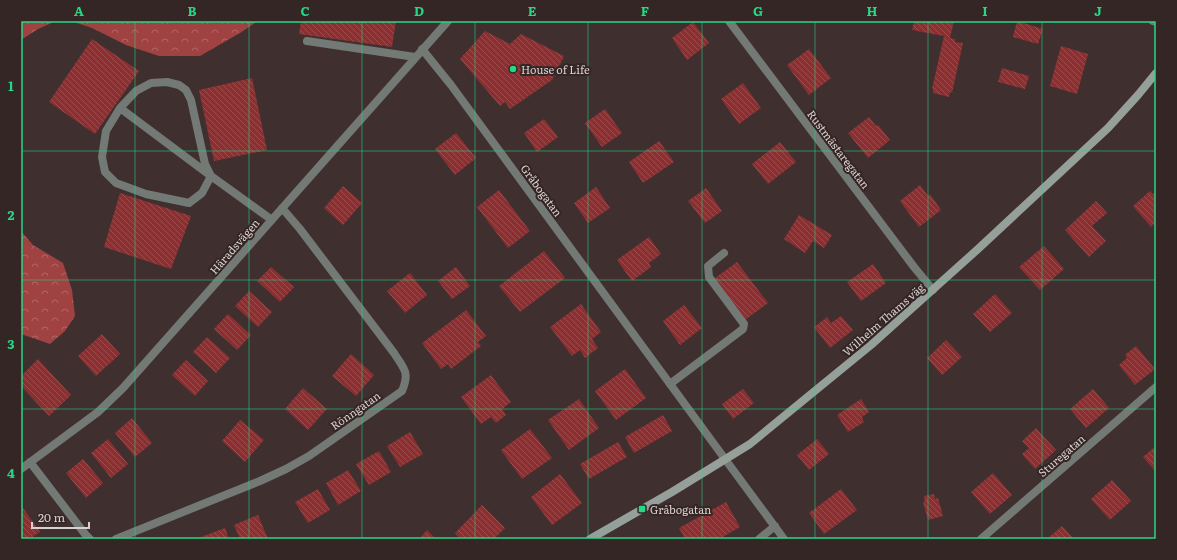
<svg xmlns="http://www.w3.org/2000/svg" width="1177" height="560" font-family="Literata,serif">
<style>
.forest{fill:url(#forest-crowns)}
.building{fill:url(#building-back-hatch)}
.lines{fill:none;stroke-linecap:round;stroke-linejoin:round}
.lane{stroke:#737975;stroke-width:8}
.street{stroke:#737975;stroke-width:8}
.secondary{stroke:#96a09a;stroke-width:8}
.grid{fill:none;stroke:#26d886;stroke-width:1;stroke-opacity:0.55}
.poi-dot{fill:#26d886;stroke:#342625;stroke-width:1.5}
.labels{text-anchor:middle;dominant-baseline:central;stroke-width:4;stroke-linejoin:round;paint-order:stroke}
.poi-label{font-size:11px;fill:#dad0cf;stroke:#342625;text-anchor:start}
.street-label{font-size:11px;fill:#dad0cf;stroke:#342625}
.neatline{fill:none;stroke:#26d886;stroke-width:1.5}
.grid-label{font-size:13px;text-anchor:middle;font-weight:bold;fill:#26d886}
</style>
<defs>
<pattern id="forest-crowns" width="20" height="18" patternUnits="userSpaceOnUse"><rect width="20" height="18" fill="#a14242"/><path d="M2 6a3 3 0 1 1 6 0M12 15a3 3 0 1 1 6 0" fill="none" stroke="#b26565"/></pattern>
<pattern id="building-back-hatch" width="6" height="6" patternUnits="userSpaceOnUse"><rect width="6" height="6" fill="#8b2f31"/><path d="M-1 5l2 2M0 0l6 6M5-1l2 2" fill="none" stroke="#9b4c4e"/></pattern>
</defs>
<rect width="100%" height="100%" fill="#3f302f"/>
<path class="forest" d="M21 21H56L38 29 21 40Z
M71 21H258L240 33 200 56H159L126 45 92 28Z
M21 231 33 245 63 263 72 290 75 316 65 331 50 344 21 334Z"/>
<path class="building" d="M301 21H396L392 47 299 34Z
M914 21H954L950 38 955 39V42L963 43 952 93 950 92 949 97 933 93V89H932L944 36 912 30Z
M1017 21 1043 29 1038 44 1013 37Z
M693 22 709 43 687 60 672 38Z
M485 31 510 44 521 34 564 56 552 80 510 109 505 102 500 106 460 59Z
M92 39 139 71 95 134 49 102Z
M1061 46 1088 54 1077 94 1050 86Z
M809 49 831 78 809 95 787 65Z
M1002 68 1029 76 1025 89 998 82Z
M252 78 267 150 214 161 199 90Z
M743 83 761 108 739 124 721 99Z
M605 109 622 133 602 147 585 123Z
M869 117 876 126 878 125 890 140 868 158 848 133Z
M544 119 558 137 537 152 524 133Z
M456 133 476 158 455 175 435 149Z
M659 141 674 162 643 183 629 162Z
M780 142 796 162 768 184 752 164Z
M920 185 928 196 930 194 941 210 919 227 900 201Z
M343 186 362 203 343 225 324 208Z
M596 187 610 208 588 223 574 203Z
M706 188 722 211 705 223 688 201Z
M499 190 530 231 508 248 477 207Z
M1150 191 1153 194 1156 192V222L1151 227 1133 206Z
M120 193 191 216 171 269 104 247Z
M1096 201 1107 213 1092 226 1106 241 1089 257 1065 230Z
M799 215 832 235 824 248 813 241 805 253 784 239Z
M649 237 661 254 649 263 651 267 632 281 617 260Z
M1044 246 1064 269 1040 290 1019 267Z
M544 251 565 278 520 312 499 286Z
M737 262 768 303 745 320 714 279Z
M873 264 886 283 861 301 847 282Z
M271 267 294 287 280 302 257 281Z
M456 267 470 286 452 299 438 281Z
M410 273 427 295 405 313 387 291Z
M249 291 272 312 258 327 235 306Z
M995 294 1012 313 990 332 973 314Z
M581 304 601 332 592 339 598 348 585 358 580 350 572 356 550 327Z
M684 305 702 328 680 345 663 321Z
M466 310 486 336 478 342 481 346 451 369 448 364 441 369 422 343Z
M228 314 251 335 237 350 214 329Z
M841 316 853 330 830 348 814 327 827 317 831 323Z
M102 334 120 354 96 376 78 356Z
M207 337 230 358 216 373 193 352Z
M946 340 962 357 942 375 927 358Z
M1136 346 1155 369 1135 385 1119 365 1127 358 1125 355Z
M351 354 374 375 356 396 332 376Z
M38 359 71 395 49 416 21 386V376Z
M186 360 208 381 195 396 172 375Z
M625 369 646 398 616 420 595 391Z
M491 375 511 402 502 409 506 415 496 423 491 417 481 424 461 397Z
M303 388 327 409 308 430 285 409Z
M743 389 754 403 733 419 722 404Z
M1093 389 1109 408 1086 428 1070 409Z
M579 399 599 428 569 450 548 420Z
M861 399 869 412 862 417 864 422 848 432 837 415Z
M663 415 672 431 634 453 625 437Z
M132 418 152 443 135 457 115 433Z
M240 420 264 440 245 462 222 441Z
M1036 428 1056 450 1035 469 1022 454 1029 448 1022 441Z
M530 429 552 458 522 479 501 450Z
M410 432 423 454 400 467 387 446Z
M108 439 128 464 111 478 91 453Z
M817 439 829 454 809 470 797 455Z
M618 442 627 457 589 479 580 464Z
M1156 446V472L1143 457Z
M379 451 391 472 369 485 356 464Z
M83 459 103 483 86 498 66 473Z
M348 470 361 491 338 505 326 483Z
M993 473 1012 495 990 514 971 492Z
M560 474 582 503 552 525 531 497Z
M1112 480 1131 501 1110 520 1091 499Z
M318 489 330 510 308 523 295 502Z
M841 489 857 510 824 534 809 513Z
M934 494 935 499 938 498 943 516 928 520 923 502 925 501 924 496Z
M726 502 740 527 719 539H685L679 528Z
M482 505 505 528 494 539H461L455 533Z
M23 508 40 532 29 539H21V509Z
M258 515 268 539H240L234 525Z
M1062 526 1074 539H1047Z
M225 528 229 539H201V537Z
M427 530 436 539H419Z"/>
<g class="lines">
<path class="lane" d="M307 41 415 57
M670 384 743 329 744 324 709 277 708 266 724 253
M725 459 784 539
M759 539 775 526"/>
<path class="street" d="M729 21 914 267 933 290
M1153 21 1156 22
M422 49 451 85 725 459
M120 108 211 176 202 193 189 203 146 194 116 183 105 172 102 157 106 131 120 108 136 91 151 83 167 82 179 85 186 90 191 100 205 164 211 176 272 220
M30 462 85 534 90 539
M21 469 98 412 123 388 448 21
M116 539 260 481 286 469 309 456 402 391C410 372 404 369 394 353L300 229 282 208
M981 539 1156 387"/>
<path class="secondary" d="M590 539 672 492 750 444 871 345 978 249 1108 128 1138 95 1156 73"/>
</g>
<path class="grid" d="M135 21V539M249 21V539M362 21V539M475 21V539M588 21V539M702 21V539M815 21V539M928 21V539M1042 21V539M21 151H1156M21 280H1156M21 409H1156"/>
<g class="poi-dot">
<circle cx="513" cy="69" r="4"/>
<rect x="638" y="505" width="8" height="8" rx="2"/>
</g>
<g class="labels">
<g class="poi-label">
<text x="521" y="69">House of Life</text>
<text x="650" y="509">Gråbogatan</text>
</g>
<g class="street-label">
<text transform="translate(839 149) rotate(53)">Rustmästaregatan</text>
<text transform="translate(542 190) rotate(54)">Gråbogatan</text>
<text transform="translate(234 246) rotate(-49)">Häradsvägen</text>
<text transform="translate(883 319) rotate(-41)">Wilhelm Thams väg</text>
<text transform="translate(355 410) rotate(-35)">Rönngatan</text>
<text transform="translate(1061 455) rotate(-41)">Sturegatan</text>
</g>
</g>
<rect width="1177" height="560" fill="none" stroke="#342625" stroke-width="44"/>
<path d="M32 522v6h57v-6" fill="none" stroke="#dad0cf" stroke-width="2"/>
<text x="38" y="522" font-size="12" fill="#dad0cf" stroke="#342625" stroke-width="3" paint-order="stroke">20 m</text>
<rect x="22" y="22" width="1133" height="516" class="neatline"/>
<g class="grid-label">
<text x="79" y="16">A</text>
<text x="192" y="16">B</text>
<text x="305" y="16">C</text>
<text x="419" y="16">D</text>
<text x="532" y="16">E</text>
<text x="645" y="16">F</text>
<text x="758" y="16">G</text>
<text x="872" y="16">H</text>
<text x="985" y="16">I</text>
<text x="1098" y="16">J</text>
<text x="11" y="91">1</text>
<text x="11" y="220">2</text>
<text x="11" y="349">3</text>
<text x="11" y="478">4</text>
</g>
</svg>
